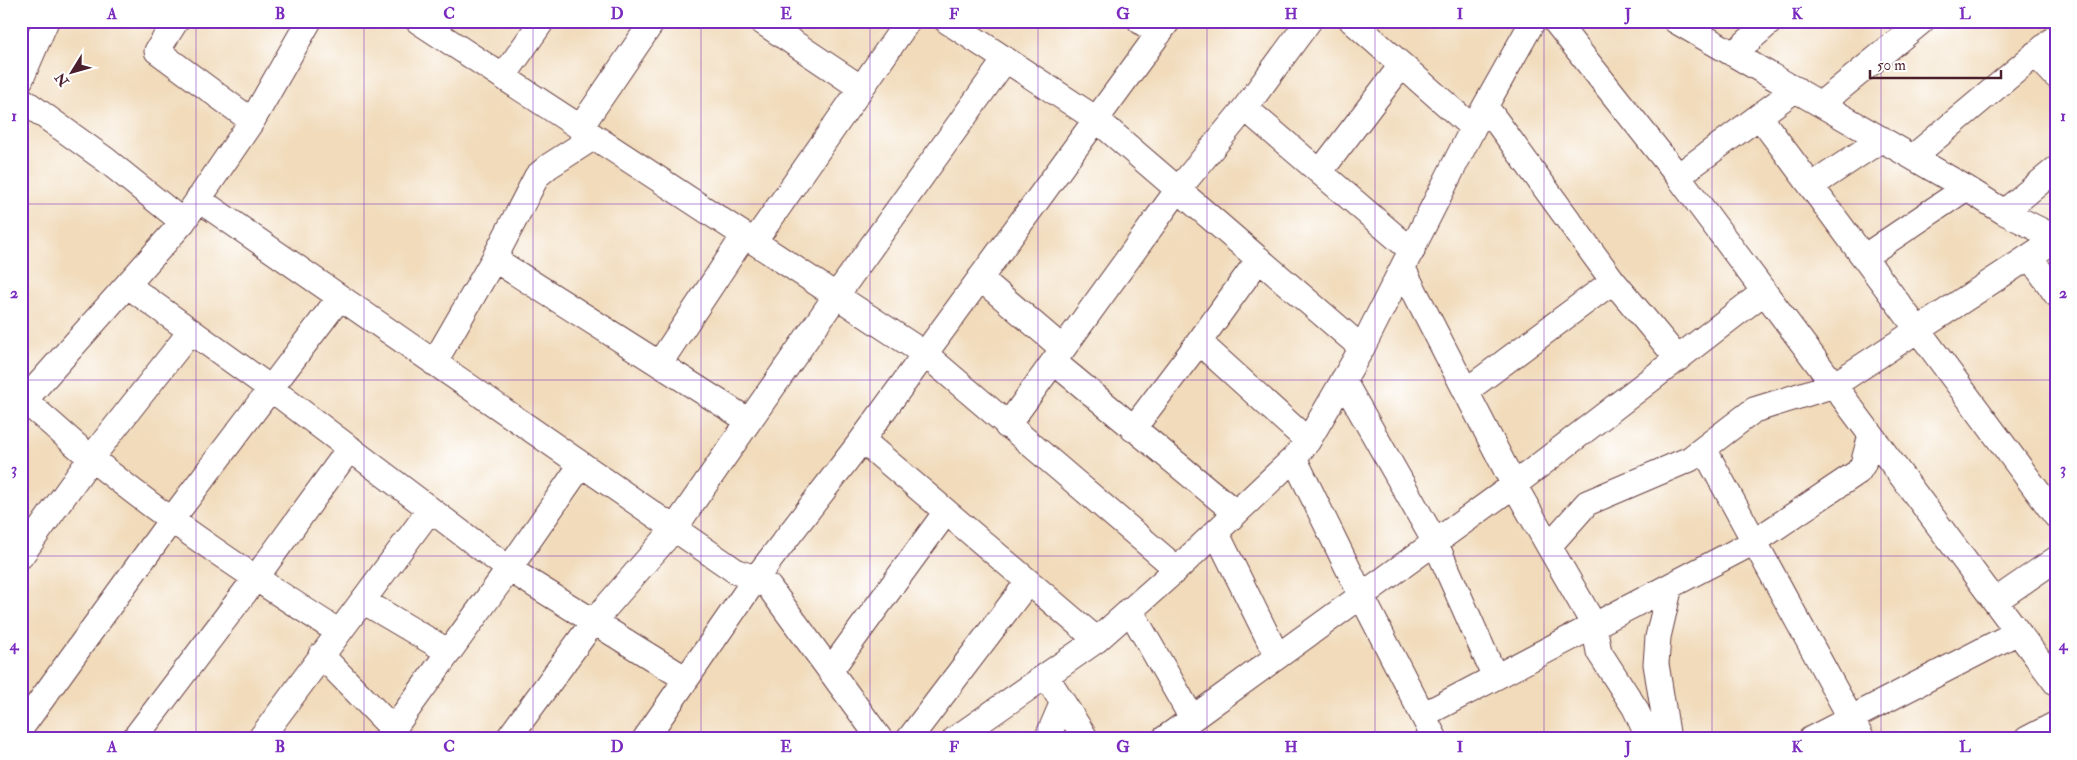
<svg xmlns="http://www.w3.org/2000/svg" width="2077" height="760" font-family="'IM FELL Double Pica',serif">
<style>
.lines{fill:none;stroke-linecap:round;stroke-linejoin:round}
.minor-casing{stroke:#633b41;stroke-width:27}
.minor{stroke:#fff;stroke-width:25}
.grid{fill:none;stroke:#7b2cbf;stroke-width:1;stroke-opacity:0.55}
.neatline{fill:none;stroke:#7b2cbf;stroke-width:2}
.grid-label{font-size:16px;text-anchor:middle;font-weight:bold;fill:#7b2cbf}
</style>
<rect width="100%" height="100%" fill="#fff"/>
<filter id="ink" filterUnits="userSpaceOnUse"><feTurbulence type="fractalNoise" baseFrequency=".02" numOctaves="2"/><feDisplacementMap in="SourceGraphic" scale="10" xChannelSelector="R" yChannelSelector="G"/><feConvolveMatrix kernelMatrix="1 2 1 2 8 2 1 2 1" color-interpolation-filters="sRGB"/></filter>
<filter id="wash" filterUnits="userSpaceOnUse"><feTurbulence type="fractalNoise" baseFrequency=".0096" numOctaves="4" result="noise"/><feDisplacementMap in="SourceGraphic" scale="20" xChannelSelector="R" yChannelSelector="G"/><feGaussianBlur stdDeviation="1.12" result="paint"/><feColorMatrix in="noise" values="0 0 0 0 0 0 0 0 0 0 0 0 0 0 0 0 0 1.4 0 .05"/><feComposite in="paint" operator="in"/></filter>
<g filter="url(#wash)">
<rect width="100%" height="100%" fill="#f1dbbb"/>
</g>
<g filter="url(#ink)">
<g class="lines">
<g class="minor-casing">
<path id="minor" d="M176 21 157 51 252 121
M418 21 925 354 1177 569
M761 21 861 88
M947 21 1096 119 1362 348
M1140 21 1159 34
M1352 21 1473 128
M1555 21 1678 176 2056 683
M1676 21 1966 188 2004 212 2056 238
M1733 54 1771 21
M2035 54 2056 76
M503 77 542 21
M21 79 46 21
M21 99 106 160 183 222
M1821 104 1922 21
M1486 107 1613 281 1678 359
M1245 108 1412 251
M1759 116 2056 516
M580 128 653 21
M1913 157 2056 37
M1320 172 1401 66
M1678 176 1796 89
M1811 186 1882 139
M198 199 737 572 756 578 769 587 880 739
M2004 212 2056 169
M754 242 908 21
M1864 257 1966 188
M2030 257 2056 294
M494 259 749 421
M1403 269 1514 485 1594 625 1599 652 1635 708 1649 739
M980 278 1062 348
M127 285 270 388 509 569 686 679
M1199 342 1308 441
M1054 362 1236 513
M434 363 494 259 537 176 549 166 594 137
M659 364 744 236
M1343 380 1435 542 1495 677
M1466 391 1613 281
M21 398C45 417 67 438 91 458 169 522 254 578 339 632
M24 401 183 222 252 121 309 21
M1007 426 1177 191 1245 108 1309 21
M1133 429 1199 342 1259 259
M862 440 1097 640
M1704 449 1862 739
M1294 458 1361 595 1435 739
M1216 532 1277 656
M1549 546 1587 503 1690 459 1754 410 1834 385 2056 239
M21 556 91 458 191 331
M363 601 449 652
M1995 601 2056 559
M1130 610 1192 718
M321 655 393 729
M830 671 946 512
M1046 676 1086 739
M1423 715 1754 542 1858 472 1863 464 1871 435
M21 728 172 519 340 297
M134 739 255 579 350 448
M260 739 430 510
M386 739 509 569 581 465
M508 739 594 621 674 529 836 296 1005 60
M645 739 756 578 862 440 1168 21
M909 739 1028 582
M955 739 1097 640 1177 569 1294 458 1308 441 1362 348 1473 128 1533 21
M1047 739 1062 704
M1164 739 1514 485 1764 292
M1668 739 1656 664 1658 637 1670 586
M1811 739 2018 632
M2027 739 2056 724"/>
</g>
<use href="#minor" class="minor"/>
</g>
</g>
<path class="grid" d="M196 21V739M364 21V739M533 21V739M701 21V739M870 21V739M1038 21V739M1207 21V739M1375 21V739M1544 21V739M1712 21V739M1881 21V739M21 204H2056M21 380H2056M21 556H2056"/>
<rect width="2077" height="760" fill="none" stroke="#fff" stroke-width="55"/>
<g transform="translate(72 72) rotate(233)" stroke="#ffffff" stroke-width="4" paint-order="stroke">
<path d="M0-4L9 19L0 12L-9 19Z" fill="#4a1f2b"/>
<text y="-8" font-size="14" font-weight="bold" text-anchor="middle" fill="#4a1f2b">N</text>
</g>
<path d="M1870 70v8h131v-8" fill="none" stroke="#4a1f2b" stroke-width="2.5"/>
<text x="1877" y="70" font-size="15" fill="#4a1f2b" stroke="#ffffff" stroke-width="4" paint-order="stroke">50 m</text>
<rect x="28" y="28" width="2022" height="704" class="neatline"/>
<g class="grid-label">
<text x="112" y="19">A</text>
<text x="280" y="19">B</text>
<text x="449" y="19">C</text>
<text x="617" y="19">D</text>
<text x="786" y="19">E</text>
<text x="954" y="19">F</text>
<text x="1123" y="19">G</text>
<text x="1291" y="19">H</text>
<text x="1460" y="19">I</text>
<text x="1628" y="19">J</text>
<text x="1797" y="19">K</text>
<text x="1965" y="19">L</text>
<text x="14" y="121">1</text>
<text x="2063" y="121">1</text>
<text x="14" y="298">2</text>
<text x="2063" y="298">2</text>
<text x="14" y="474">3</text>
<text x="2063" y="474">3</text>
<text x="14" y="650">4</text>
<text x="2063" y="650">4</text>
<text x="112" y="752">A</text>
<text x="280" y="752">B</text>
<text x="449" y="752">C</text>
<text x="617" y="752">D</text>
<text x="786" y="752">E</text>
<text x="954" y="752">F</text>
<text x="1123" y="752">G</text>
<text x="1291" y="752">H</text>
<text x="1460" y="752">I</text>
<text x="1628" y="752">J</text>
<text x="1797" y="752">K</text>
<text x="1965" y="752">L</text>
</g>
</svg>
